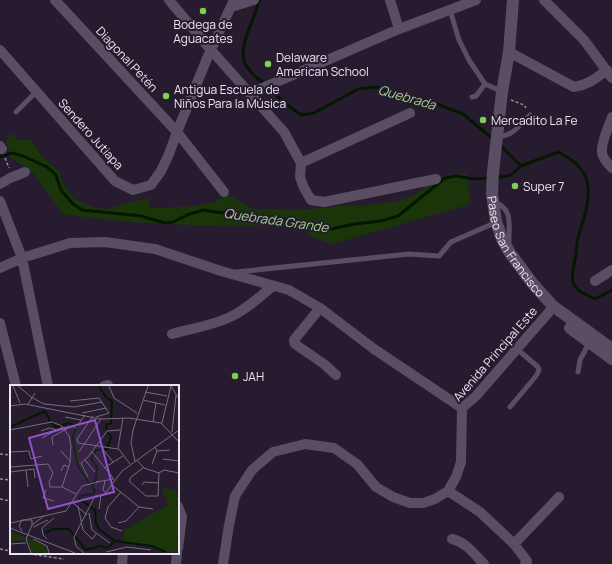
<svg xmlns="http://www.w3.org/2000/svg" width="612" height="564" font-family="Manrope,sans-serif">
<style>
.green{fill:#1b350b}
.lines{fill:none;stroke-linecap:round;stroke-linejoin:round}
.stream{stroke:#041800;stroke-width:3}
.path{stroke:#928999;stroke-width:1.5;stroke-dasharray:3 2;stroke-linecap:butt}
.service{stroke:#594e63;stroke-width:5}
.minor{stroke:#594e63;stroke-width:10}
.tertiary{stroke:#594e63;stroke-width:12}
.poi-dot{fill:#7fd052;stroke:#271c2f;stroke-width:1.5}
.labels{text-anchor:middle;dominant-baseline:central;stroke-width:4;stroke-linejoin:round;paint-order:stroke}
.poi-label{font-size:12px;fill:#ebe4f1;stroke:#271c2f;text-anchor:start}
.street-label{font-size:12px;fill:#ebe4f1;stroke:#271c2f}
.water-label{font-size:13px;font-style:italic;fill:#a2d48b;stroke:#271c2f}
.inset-river{fill:none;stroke:#041800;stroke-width:2}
.inset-road{fill:none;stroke:#756c7d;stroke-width:1}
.view{fill:#9151c9;fill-opacity:0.15;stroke:#9151c9;stroke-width:2}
.inset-edge{fill:none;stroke:#ebe4f1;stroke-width:2}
</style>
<rect width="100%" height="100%" fill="#271c2f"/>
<path class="green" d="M10 133 18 140H31L40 154 60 173 62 182 74 199 95 208 107 209 148 198 150 208 183 207 212 203 228 195 254 209 299 210 348 205 363 206 398 201 414 196 426 186 466 172 471 204 332 244 312 237 296 226C218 226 140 226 63 214L32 171 11 158 6 142Z"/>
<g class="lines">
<path class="stream" d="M259 0C256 16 239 45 244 60 246 70 258 78 264 84
M268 88 290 107 301 115 314 113 358 89 376 87 434 103 463 114 493 139
M499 144 521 166
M0 157 12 153 23 156 47 167 56 175 61 190 73 204 82 210 141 216 165 223 173 222 187 215 203 210 230 214 280 218 331 229 354 224 381 221 398 216 445 178 457 176 473 179 490 178
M496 178 511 175 521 166 558 152C601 172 589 201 578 238 576 244 577 252 575 259 574 266 571 276 573 283 577 292 587 295 595 299L612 290"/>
<path class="path" d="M511 100 524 105 526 108
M5 158 9 168
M0 454 11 455
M0 479 11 480
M0 499 11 501
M0 549 11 551
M24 553 64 559"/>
<path class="service" d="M450 10 459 40 469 60 485 84 501 91
M472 97 476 96 485 84
M16 112 36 92
M498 136C511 138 521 124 530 115
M493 202C515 207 508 229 509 246
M236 272 409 254 439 256 451 242 490 225
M578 372 580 360 589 343
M510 407 536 376 539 370 538 367 517 349"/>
<path class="minor" d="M55 0 177 132 224 192
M169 0 211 50 284 132 301 163 300 177 304 188 311 200 324 202 436 179
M390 0 399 29
M544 0 584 40 612 78
M231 7 254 0
M0 50 115 181 133 190 151 185 161 171 169 154 177 132 208 56 234 0
M509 52 574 87C588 85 596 78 607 70
M251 93 399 29 476 0
M612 117C609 126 601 142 602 152 602 157 608 164 612 168
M0 146 2 149
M301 163 410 113
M0 184 10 178 25 172
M0 201 22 258 48 386
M0 268 22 258 70 243 105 242 155 249 221 271 289 290 320 308 374 349 462 408
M595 281 612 270
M320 308 294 340 295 344 324 364 336 375
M0 323 16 386
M172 334C190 329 210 326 228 318 245 311 259 297 273 286
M104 386 108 385
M448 491 480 512 514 544
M178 506 182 517 178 548
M452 539C466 542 474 554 484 564
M122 564 123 553
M176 564 177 553
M223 564 229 525 235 496 252 470 273 452 305 444 334 448 357 464 376 487 393 497 410 503H423L435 499 448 491 456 477 461 462 462 408 476 396 549 312
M525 564 527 561 514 544 559 497"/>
<g class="tertiary">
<path id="s1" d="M513 0 509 52 502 92 493 172 492 194 496 221 502 239 510 253 533 284 553 306 612 349"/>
<path d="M570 328 612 359"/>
</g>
</g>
<g class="poi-dot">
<circle cx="203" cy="11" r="4"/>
<circle cx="268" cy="64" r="4"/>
<circle cx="166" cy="96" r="4"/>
<circle cx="483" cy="120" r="4"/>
<circle cx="515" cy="186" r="4"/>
<circle cx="235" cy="376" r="4"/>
</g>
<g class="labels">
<g class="poi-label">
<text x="203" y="24" text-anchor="middle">Bodega de<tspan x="203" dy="14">Aguacates</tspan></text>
<text x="276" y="57">Delaware<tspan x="276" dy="14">American School</tspan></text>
<text x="174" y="89">Antigua Escuela de<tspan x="174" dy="14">Niños Para la Música</tspan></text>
<text x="491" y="120">Mercadito La Fe</text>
<text x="523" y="186">Super 7</text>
<text x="243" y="376">JAH</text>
</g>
<g class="street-label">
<text transform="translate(127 59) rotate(47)">Diagonal Petén</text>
<text transform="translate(91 134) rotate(48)">Sendero Jutiapa</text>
<text stroke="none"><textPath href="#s1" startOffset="254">Paseo San Francisco</textPath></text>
<text transform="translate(495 354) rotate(-49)">Avenida Principal Este</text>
</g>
<g class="water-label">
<text transform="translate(407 97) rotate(16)">Quebrada</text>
<text transform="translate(276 220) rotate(8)">Quebrada Grande</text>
</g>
</g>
<g transform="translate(10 385)">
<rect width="169" height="169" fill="#271c2f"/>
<path d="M70 40 64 53 72 84 79 95 76 97 67 82 62 49ZM151 102 169 107V167H158L142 160 113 157 114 145 158 120ZM0 147 15 152 14 155 0 156ZM17 153 34 160 38 168 21 167Z" fill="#1b350b"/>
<path class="inset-river" d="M89 1 96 12 102 16 101 38 96 40 97 45M42 38 46 42 58 38 67 41 63 51 64 61 68 81 79 98M0 42 35 26 40 36M81 101 85 105 83 109 70 111 69 114 85 125 86 139 90 145 105 156 142 161 156 167M82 101 86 93 87 82 81 74 86 65 97 64 101 52 98 48M35 148 43 144H59L76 165 90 161 97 163 105 156"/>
<path class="inset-road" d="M3 1 10 18M8 1 21 12 34 19 64 22 92 17M99 1 104 13 127 28M161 1 169 14M135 7 157 11M133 15 155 20M60 16 89 13 99 28 86 32M18 19 25 8M0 21 15 19 90 34 119 33 151 38 169 57M72 28 96 23M83 31 67 54 68 58 108 64M55 32 71 35M113 33 108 63 120 79M143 37 146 18M152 38 161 1M68 40 75 30M0 45 42 37 52 41 59 51 61 61 60 78 52 102M31 46 39 43 47 45M162 47 166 10M32 53 53 42M43 60 42 52 62 41 66 43M145 62 147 66 160 65M92 63 103 77M51 66 60 76M0 67 19 66 21 74 32 71M69 67 91 34M82 67 104 94M153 74 169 76M75 75 85 87M127 75 134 83 149 88M125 76 121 58 123 45 138 1M142 79 147 66M0 82 38 79 43 88 39 97 40 102H52L66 109M94 83 113 71M133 83 121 92 119 96 136 111H148L149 88M16 85 18 102M51 86 54 80 59 82M0 87 24 84 25 93M149 88 154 85 169 88M78 92 71 78 78 72 97 46 110 45M95 96 93 105 96 108M86 97 104 94M102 100 129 122 143 124M132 100 134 97 149 98M36 105 33 113 44 116M111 107 98 122 95 133 101 142 112 146M63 118 77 130M68 121 73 145 82 154 86 149M89 124 91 110M79 128 82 145 100 158M0 138 34 131M108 138 116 136 129 122M23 142 38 135M0 143 65 168M12 146 9 141 12 135H22V140M23 154 37 161 39 168M37 154 33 150 32 143 44 133M0 159 16 158M96 167 117 162 141 165M21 168 16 154 22 140 34 131 56 126 72 101 88 97M74 168 66 161 64 152 85 111 94 110 112 86 169 45"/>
<path class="view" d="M85 35 104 107 38 124 19 53Z"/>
<rect width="169" height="169" class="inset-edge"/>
</g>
</svg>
